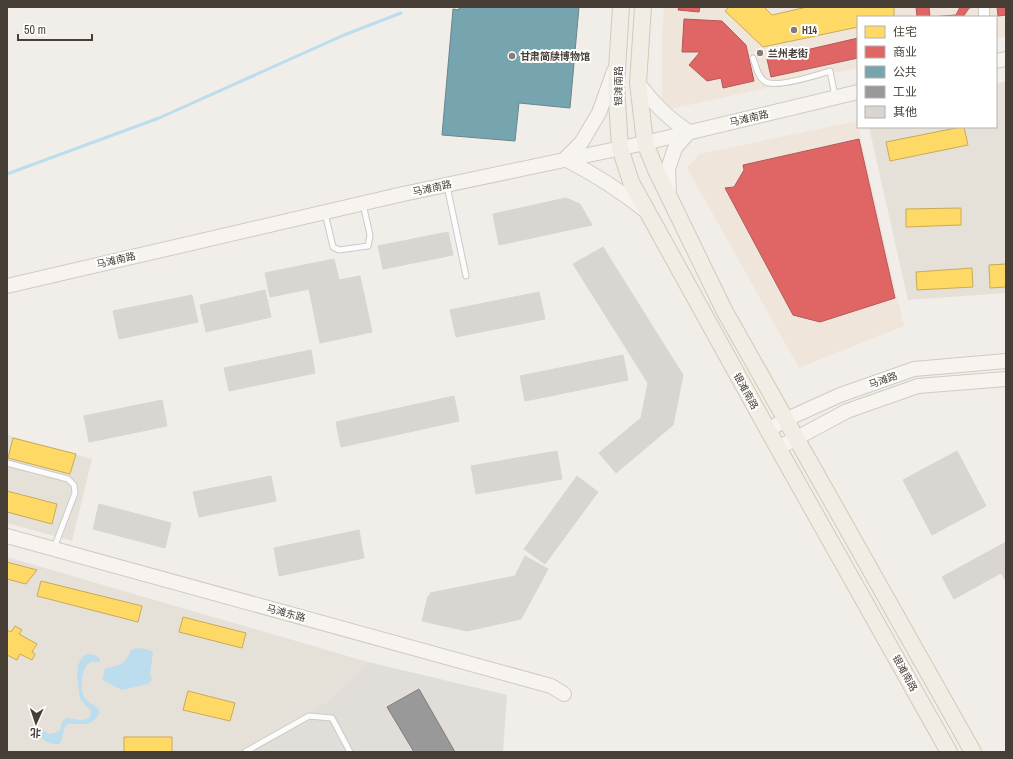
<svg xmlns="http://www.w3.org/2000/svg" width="1013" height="759" font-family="'Archivo Narrow','Noto Sans SC',sans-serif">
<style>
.residential{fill:#e5e0d8}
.commercial{fill:#f0e5da}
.industrial{fill:#e1ddd8}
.water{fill:#bde}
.homes{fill:#ffd966;stroke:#c8ab58}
.shops{fill:#e06666;stroke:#b25a58}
.public{fill:#76a5af;stroke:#68868b}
.industry{fill:#999;stroke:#807e7b}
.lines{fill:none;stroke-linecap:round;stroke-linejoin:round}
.stream{stroke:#bde;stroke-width:3}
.building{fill:#d9d5d1;stroke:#d9d5d0}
.lane-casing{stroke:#cdcac6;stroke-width:7}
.street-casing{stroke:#cdcac6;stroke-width:12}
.secondary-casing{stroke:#d0cbc1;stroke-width:16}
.primary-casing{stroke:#d3c9b7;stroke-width:18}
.lane{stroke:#fdfcfc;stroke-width:5}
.street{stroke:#fdfcfc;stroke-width:10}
.secondary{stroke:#f7f4ef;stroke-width:14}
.primary{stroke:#f1ece4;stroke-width:16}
.poi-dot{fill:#827c75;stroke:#fff;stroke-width:1.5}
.labels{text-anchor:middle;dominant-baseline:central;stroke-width:4;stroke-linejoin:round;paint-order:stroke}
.poi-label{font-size:10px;font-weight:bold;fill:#473f36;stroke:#fff;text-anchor:start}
.street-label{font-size:10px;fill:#473f36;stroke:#fff}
</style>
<rect width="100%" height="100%" fill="#f1eeea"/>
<path class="residential" d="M1006 81V293L908 300 869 127H996V84Z
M7 435 92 459 72 541 7 523Z
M7 557 368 662 328 701 240 752H7Z"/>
<path class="commercial" d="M664 7H1006V36L996 39V17H858V68L662 111V31Z
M857 121 904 326 799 368 687 168 699 154Z"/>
<path class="industrial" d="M368 662 507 695 503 752H240L328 701Z"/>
<path class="water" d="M136 648 147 649 153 652 150 674 152 680 148 684 122 690 102 680 105 669C120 665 125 665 131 650Z
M86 654 95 655 100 659V662C97 662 93 661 91 662 81 666 80 689 84 697 88 704 97 705 100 712 90 730 82 722 67 724 62 730 64 738 59 744 46 745 44 737 32 734V729C38 729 43 730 49 734L55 733 60 730 62 722 66 718C75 718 82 723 90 717L91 711 80 699 77 677 78 665 82 658Z"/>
<path class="homes" d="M729 7H764L772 15 807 7H894V17H858V27L763 47 725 11Z
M961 127H964L968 145 890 161 886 142Z
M961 208V225L906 227V209Z
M1006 264V287L990 288 989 265Z
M972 268 973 287 917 290 916 272Z
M13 438 76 454 70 474 8 458Z
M7 491 57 504 52 524 7 512Z
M7 562 37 570 26 584 7 579Z
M41 581 142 606 138 622 37 596Z
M183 617 246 633 242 648 179 632Z
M15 626 22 630 19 634 37 644 32 652 35 654 32 660 20 654 17 660 7 655V630L11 632Z
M188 691 235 703 230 721 183 710Z
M124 737H172V752H124Z"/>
<path class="shops" d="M679 7H700L699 12 678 10Z
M916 7H929L930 17 956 15 960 7H974L969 8 963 17H917Z
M997 7H1006V15L998 16Z
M684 19 722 21 746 45 754 81 723 88 721 78 707 81 689 65 700 52H682Z
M858 38V58L771 77 767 59Z
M859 139 895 298 820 322 793 315 725 188 734 187 744 170 743 165Z"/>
<path class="public" d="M459 7H579L570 108 519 103 515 141 442 135 453 9 459 10Z"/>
<path class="industry" d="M419 689 455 752H414L387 707Z"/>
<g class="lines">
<path class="stream" d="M7 174 159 118 344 35 401 13"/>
</g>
<path class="building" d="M566 198 580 204 592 225 499 245 493 214Z
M448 232 453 255 383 269 378 246Z
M603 247 683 375 673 425 616 473 599 453 641 418 648 383 573 264Z
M334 259 339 280 360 276 372 332 320 343 309 289 270 297 265 273Z
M265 290 271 317 206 332 200 305Z
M539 292 545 319 456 337 450 310Z
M192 295 198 322 119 339 113 311Z
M311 350 315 373 229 391 224 368Z
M623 355 628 380 525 401 520 376Z
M454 396 459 421 341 447 336 422Z
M162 400 167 426 89 442 84 416Z
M557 451 562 479 476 494 471 466Z
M957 451 986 506 932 535 903 480Z
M271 476 276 501 199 517 193 492Z
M577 476 598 492 545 564 524 549Z
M99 504 171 523 165 548 93 529Z
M359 530 364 558 279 576 274 548Z
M1006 542V581L1001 573 954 599 942 577Z
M525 556 548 569 521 619 467 631 422 621 428 596H430V593L515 576Z"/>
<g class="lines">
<g class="lane-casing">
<path id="lane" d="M753 58C756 66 758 78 766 82 777 88 817 75 830 71L835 96
M447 186 466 276
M325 213 333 247 339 250 368 246 370 235 363 204
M7 463 68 479 74 485 75 493 54 548
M245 752 309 716 332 718 350 752"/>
</g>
<g class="street-casing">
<path id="street" d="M984 7V17"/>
</g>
<g class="secondary-casing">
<path id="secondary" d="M996 61 1006 59
M614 71 599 113 581 143 565 159C594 174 621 191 646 211
M638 83C654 104 668 118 689 132L675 148 668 169 669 195
M7 286 403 194 645 143 858 92
M768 430 785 420 840 395 914 369 1006 361
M778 448 847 411 918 386 1006 379
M7 536 551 686 564 694"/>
</g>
<g class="primary-casing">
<path id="primary" d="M621 7 616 85 620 148 631 182 768 430 949 752
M643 7 638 83 645 143 656 170 724 310 973 752"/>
</g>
<use href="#lane" class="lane"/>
<use href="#street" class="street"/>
<use href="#secondary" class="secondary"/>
<use href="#primary" class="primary"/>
</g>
<g class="poi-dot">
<circle cx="794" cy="30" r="4"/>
<circle cx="760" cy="53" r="4"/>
<circle cx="512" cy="56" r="4"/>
</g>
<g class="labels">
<g class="poi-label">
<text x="802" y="30">H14</text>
<text x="768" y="53">兰州老街</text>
<text x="520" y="56">甘肃简牍博物馆</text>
</g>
<g class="street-label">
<text transform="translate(618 86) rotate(-90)">银滩南路</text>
<text transform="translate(749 118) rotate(-13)">马滩南路</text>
<text transform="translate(432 188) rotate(-12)">马滩南路</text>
<text transform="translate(116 260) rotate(-13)">马滩南路</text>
<text transform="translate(883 380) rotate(-19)">马滩路</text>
<text transform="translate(746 391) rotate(61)">银滩南路</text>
<text transform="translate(286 613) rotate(15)">马滩东路</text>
<text transform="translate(905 673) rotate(61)">银滩南路</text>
</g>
</g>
<rect width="1013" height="759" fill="none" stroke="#473f36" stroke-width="16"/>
<rect x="857" y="16" width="140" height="112" fill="#ffffff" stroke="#b5b2af"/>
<rect x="865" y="26" width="20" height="12" fill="#ffd966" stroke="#b5b2af"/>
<text x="893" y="36" font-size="12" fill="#473f36">住宅</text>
<rect x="865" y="46" width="20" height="12" fill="#e06666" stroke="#b5b2af"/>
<text x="893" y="56" font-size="12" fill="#473f36">商业</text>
<rect x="865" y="66" width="20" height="12" fill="#76a5af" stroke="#b5b2af"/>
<text x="893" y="76" font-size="12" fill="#473f36">公共</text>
<rect x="865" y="86" width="20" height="12" fill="#999999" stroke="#b5b2af"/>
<text x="893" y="96" font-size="12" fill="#473f36">工业</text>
<rect x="865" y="106" width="20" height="12" fill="#d9d5d1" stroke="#b5b2af"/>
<text x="893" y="116" font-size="12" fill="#473f36">其他</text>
<g transform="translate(36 723) rotate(183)" stroke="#ffffff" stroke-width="3" paint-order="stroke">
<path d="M0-3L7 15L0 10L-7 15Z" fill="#473f36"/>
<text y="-6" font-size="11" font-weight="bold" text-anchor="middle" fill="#473f36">北</text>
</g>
<path d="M18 34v6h74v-6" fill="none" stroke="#473f36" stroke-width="2"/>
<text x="24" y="34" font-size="12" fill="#473f36" stroke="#ffffff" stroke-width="3" paint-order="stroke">50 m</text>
</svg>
